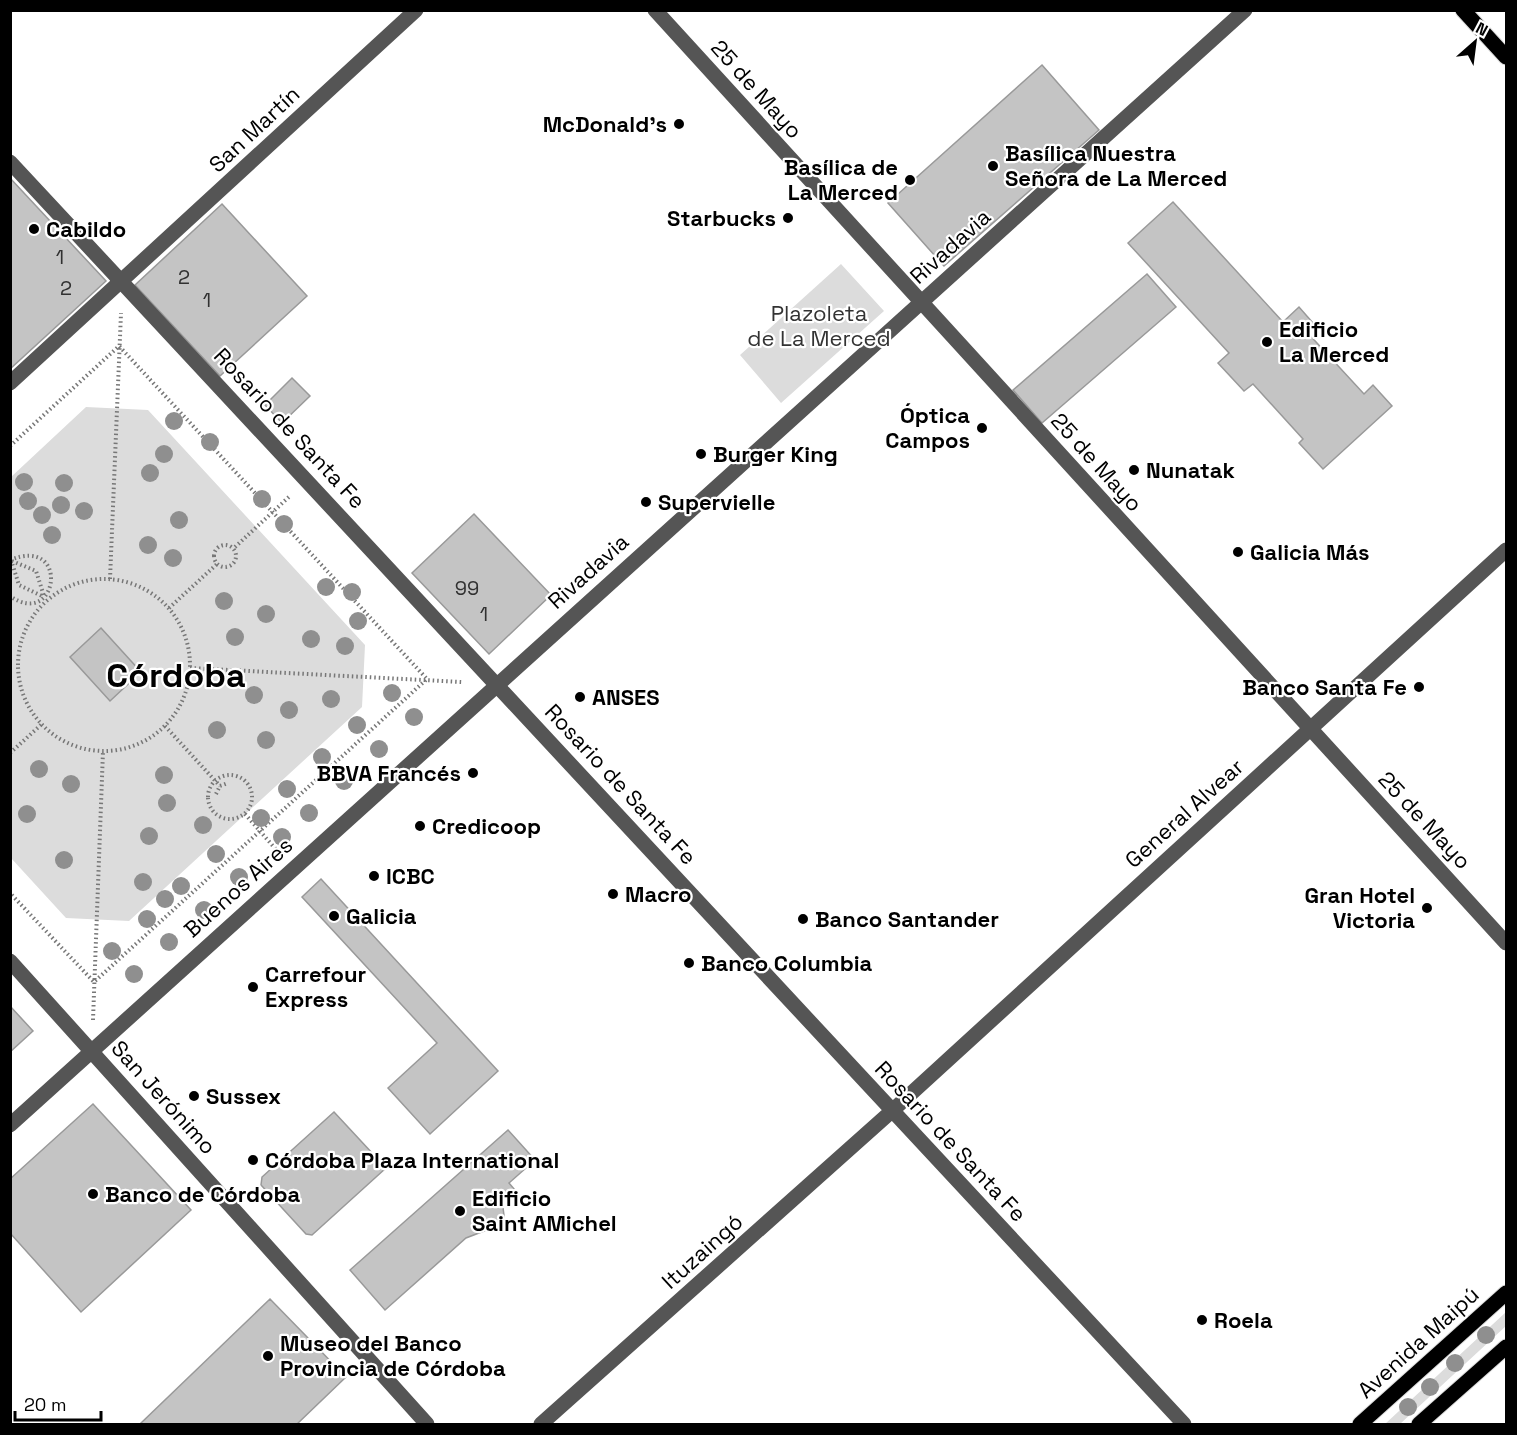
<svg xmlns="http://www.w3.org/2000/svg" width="1517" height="1435" font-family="'Space Grotesk',sans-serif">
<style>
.green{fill:#dcdcdc}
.building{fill:#c4c4c4;stroke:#999;stroke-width:1.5}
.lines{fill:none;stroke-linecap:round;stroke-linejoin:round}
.major-casing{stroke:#dbdbdb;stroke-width:17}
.path{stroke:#777;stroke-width:4;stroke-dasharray:1.5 3;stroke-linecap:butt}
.minor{stroke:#555;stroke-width:15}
.major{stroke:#000;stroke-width:15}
.tree{fill:#8f8f8f}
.poi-dot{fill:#000;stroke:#fff;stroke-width:2}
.labels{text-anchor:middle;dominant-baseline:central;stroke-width:4.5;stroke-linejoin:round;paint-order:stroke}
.number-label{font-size:20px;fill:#313131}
.street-label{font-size:22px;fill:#000;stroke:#fff}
.poi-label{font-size:22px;font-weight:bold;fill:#000;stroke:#fff;text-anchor:start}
.park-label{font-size:22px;fill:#333;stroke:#fff}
.town-label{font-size:34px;font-weight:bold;fill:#000;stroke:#fff}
</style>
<rect width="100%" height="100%" fill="#fff"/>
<path class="green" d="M841 264 884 311 781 403 740 355Z
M86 407 148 410 365 645 362 707 129 921 66 918 11 858V477Z
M1506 1312V1326L1400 1424H1385Z"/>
<path class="building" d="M1042 65 1099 130 944 266 888 203Z
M10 178 106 281 10 369Z
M1173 202 1283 322 1299 307 1313 323 1305 330 1364 394 1373 385 1392 406 1323 469 1299 443 1303 439 1253 384 1244 391 1218 363 1229 353 1128 243Z
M222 204 307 296 220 376 135 285Z
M1147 274 1176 307 1042 423 1013 390Z
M292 378 310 396 282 423 265 405Z
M474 514 551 595 489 654 412 573Z
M101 628 141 672 110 701 70 657Z
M321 879 498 1071 430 1134 388 1088 437 1043 302 897Z
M10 1006 33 1031 10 1052Z
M93 1104 191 1210 81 1312 10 1233V1179Z
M334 1112 386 1168 312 1235 306 1234 261 1185 262 1177Z
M508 1130 535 1160 509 1183 514 1189 502 1200 505 1223 466 1238 385 1310 350 1270Z
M270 1299 346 1377 297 1424H140Z"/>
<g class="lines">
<g class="major-casing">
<path id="major" d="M1463 10 1506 57
M1360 1424 1506 1293
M1419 1424 1506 1347"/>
</g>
<path class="path" d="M10 446 119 346 427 679 94 982 10 893
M214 556a11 11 0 1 1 22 0a11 11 0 1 1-22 0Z
M235 547 291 495
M10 560C71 535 58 630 10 596
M11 560 19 585 44 597
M12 561 36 571 44 596
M110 579 121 313
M18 665a86 86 0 1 1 172 0a86 86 0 1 1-172 0Z
M169 608 217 564
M190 668 462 682
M165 726 220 786
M10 753 42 724
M208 797a22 22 0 1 1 44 0a22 22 0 1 1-44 0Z
M216 794 220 786 228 783
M245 814 280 854
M93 1020 103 751"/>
<path class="minor" d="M655 10 1506 943
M10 162 1184 1424
M10 383 416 10
M10 961 427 1424
M10 1125 1245 10
M541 1424 893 1110 1506 550"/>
<use href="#major" class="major"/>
</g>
<g class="tree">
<circle cx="174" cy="421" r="9"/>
<circle cx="210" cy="442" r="9"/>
<circle cx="164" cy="454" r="9"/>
<circle cx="150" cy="473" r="9"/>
<circle cx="24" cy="482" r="9"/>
<circle cx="64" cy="483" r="9"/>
<circle cx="262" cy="499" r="9"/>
<circle cx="28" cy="501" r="9"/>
<circle cx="61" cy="505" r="9"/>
<circle cx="84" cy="511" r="9"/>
<circle cx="42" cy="515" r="9"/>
<circle cx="179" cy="520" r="9"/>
<circle cx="284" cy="524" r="9"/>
<circle cx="52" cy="535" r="9"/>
<circle cx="148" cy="545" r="9"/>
<circle cx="173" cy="558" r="9"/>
<circle cx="326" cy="587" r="9"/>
<circle cx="352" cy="592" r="9"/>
<circle cx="224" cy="601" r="9"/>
<circle cx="266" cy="614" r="9"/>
<circle cx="358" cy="621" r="9"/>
<circle cx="235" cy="637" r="9"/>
<circle cx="311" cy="639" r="9"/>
<circle cx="345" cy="646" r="9"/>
<circle cx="392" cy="693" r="9"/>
<circle cx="254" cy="695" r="9"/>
<circle cx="331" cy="699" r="9"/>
<circle cx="289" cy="710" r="9"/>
<circle cx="414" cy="717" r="9"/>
<circle cx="357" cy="725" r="9"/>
<circle cx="217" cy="730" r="9"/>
<circle cx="266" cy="740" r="9"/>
<circle cx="379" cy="749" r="9"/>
<circle cx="322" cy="757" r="9"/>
<circle cx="39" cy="769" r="9"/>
<circle cx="164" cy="775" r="9"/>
<circle cx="344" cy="781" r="9"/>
<circle cx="71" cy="784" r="9"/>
<circle cx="287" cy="789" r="9"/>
<circle cx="167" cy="803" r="9"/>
<circle cx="309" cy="813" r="9"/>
<circle cx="27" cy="814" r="9"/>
<circle cx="261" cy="818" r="9"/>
<circle cx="203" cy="825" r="9"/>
<circle cx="149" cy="836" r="9"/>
<circle cx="282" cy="837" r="9"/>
<circle cx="216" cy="854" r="9"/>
<circle cx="64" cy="860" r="9"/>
<circle cx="239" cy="877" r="9"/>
<circle cx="143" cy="882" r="9"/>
<circle cx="181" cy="886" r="9"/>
<circle cx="165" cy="899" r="9"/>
<circle cx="204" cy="910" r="9"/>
<circle cx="147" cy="919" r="9"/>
<circle cx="169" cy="942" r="9"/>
<circle cx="112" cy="951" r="9"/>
<circle cx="134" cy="974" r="9"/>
<circle cx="1486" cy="1335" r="9"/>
<circle cx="1455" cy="1363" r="9"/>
<circle cx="1430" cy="1387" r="9"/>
<circle cx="1408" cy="1407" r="9"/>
</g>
<g class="poi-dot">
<circle cx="679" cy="124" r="6"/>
<circle cx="993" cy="166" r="6"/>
<circle cx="910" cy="180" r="6"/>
<circle cx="788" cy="218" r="6"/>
<circle cx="34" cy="229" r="6"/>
<circle cx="1267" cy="342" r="6"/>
<circle cx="982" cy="428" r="6"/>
<circle cx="701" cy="454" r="6"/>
<circle cx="1134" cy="470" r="6"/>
<circle cx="646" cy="502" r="6"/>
<circle cx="1238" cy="552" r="6"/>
<circle cx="1419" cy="687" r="6"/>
<circle cx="580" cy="697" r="6"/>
<circle cx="473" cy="773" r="6"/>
<circle cx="420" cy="826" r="6"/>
<circle cx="374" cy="876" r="6"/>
<circle cx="613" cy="894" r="6"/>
<circle cx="1427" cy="908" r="6"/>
<circle cx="334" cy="916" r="6"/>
<circle cx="803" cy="919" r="6"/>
<circle cx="689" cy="963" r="6"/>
<circle cx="253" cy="987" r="6"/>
<circle cx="194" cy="1096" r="6"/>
<circle cx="253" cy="1160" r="6"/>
<circle cx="93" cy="1194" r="6"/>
<circle cx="460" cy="1211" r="6"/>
<circle cx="1202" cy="1320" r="6"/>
<circle cx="268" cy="1356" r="6"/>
</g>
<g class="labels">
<g class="number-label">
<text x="60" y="257">1</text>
<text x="184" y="277">2</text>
<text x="66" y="288">2</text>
<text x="207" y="300">1</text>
<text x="467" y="588">99</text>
<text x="484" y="614">1</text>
</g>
<g class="street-label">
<text transform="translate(757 89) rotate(48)">25 de Mayo</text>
<text transform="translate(254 129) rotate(-43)">San Martín</text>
<text transform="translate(950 246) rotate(-42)">Rivadavia</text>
<text transform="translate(290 428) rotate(47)">Rosario de Santa Fe</text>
<text transform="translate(1097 462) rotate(48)">25 de Mayo</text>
<text transform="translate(588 571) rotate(-42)">Rivadavia</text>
<text transform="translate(621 784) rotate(47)">Rosario de Santa Fe</text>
<text transform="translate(1184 813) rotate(-42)">General Alvear</text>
<text transform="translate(1425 820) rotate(47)">25 de Mayo</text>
<text transform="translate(238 887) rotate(-42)">Buenos Aires</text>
<text transform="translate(164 1097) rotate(48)">San Jerónimo</text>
<text transform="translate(951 1141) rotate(47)">Rosario de Santa Fe</text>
<text transform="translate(702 1251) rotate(-42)">Ituzaingó</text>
<text transform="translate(1418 1342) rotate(-42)">Avenida Maipú</text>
</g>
<g class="poi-label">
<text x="667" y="124" text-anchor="end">McDonald's</text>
<text x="1005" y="153">Basílica Nuestra<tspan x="1005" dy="25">Señora de La Merced</tspan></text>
<text x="898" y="167" text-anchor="end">Basílica de<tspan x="898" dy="25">La Merced</tspan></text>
<text x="776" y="218" text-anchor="end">Starbucks</text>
<text x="46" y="229">Cabildo</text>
<text x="1279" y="329">Edificio<tspan x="1279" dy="25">La Merced</tspan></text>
<text x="970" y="415" text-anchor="end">Óptica<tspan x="970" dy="25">Campos</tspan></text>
<text x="713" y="454">Burger King</text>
<text x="1146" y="470">Nunatak</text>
<text x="658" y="502">Supervielle</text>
<text x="1250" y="552">Galicia Más</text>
<text x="1407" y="687" text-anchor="end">Banco Santa Fe</text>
<text x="592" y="697">ANSES</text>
<text x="461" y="773" text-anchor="end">BBVA Francés</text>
<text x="432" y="826">Credicoop</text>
<text x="386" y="876">ICBC</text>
<text x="625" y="894">Macro</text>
<text x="1415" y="895" text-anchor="end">Gran Hotel<tspan x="1415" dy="25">Victoria</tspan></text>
<text x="346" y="916">Galicia</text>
<text x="815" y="919">Banco Santander</text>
<text x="701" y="963">Banco Columbia</text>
<text x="265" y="974">Carrefour<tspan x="265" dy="25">Express</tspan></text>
<text x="206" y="1096">Sussex</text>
<text x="265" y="1160">Córdoba Plaza International</text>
<text x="105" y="1194">Banco de Córdoba</text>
<text x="472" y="1198">Edificio<tspan x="472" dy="25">Saint AMichel</tspan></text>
<text x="1214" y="1320">Roela</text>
<text x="280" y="1343">Museo del Banco<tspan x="280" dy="25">Provincia de Córdoba</tspan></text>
</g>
<g class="park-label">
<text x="819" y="313">Plazoleta<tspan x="819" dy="25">de La Merced</tspan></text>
</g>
<g class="town-label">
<text x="176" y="675">Córdoba</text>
</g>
</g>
<rect width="1517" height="1435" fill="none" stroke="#000000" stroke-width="24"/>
<g transform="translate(1475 42) rotate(28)" stroke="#ffffff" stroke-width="4.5" paint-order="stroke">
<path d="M0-4.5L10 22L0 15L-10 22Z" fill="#000000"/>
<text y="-9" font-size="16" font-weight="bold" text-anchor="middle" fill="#000000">N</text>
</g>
<path d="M15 1411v9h86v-9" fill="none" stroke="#000000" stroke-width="3"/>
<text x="24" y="1411" font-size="18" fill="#000000" stroke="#ffffff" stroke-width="4.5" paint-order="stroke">20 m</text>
</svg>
